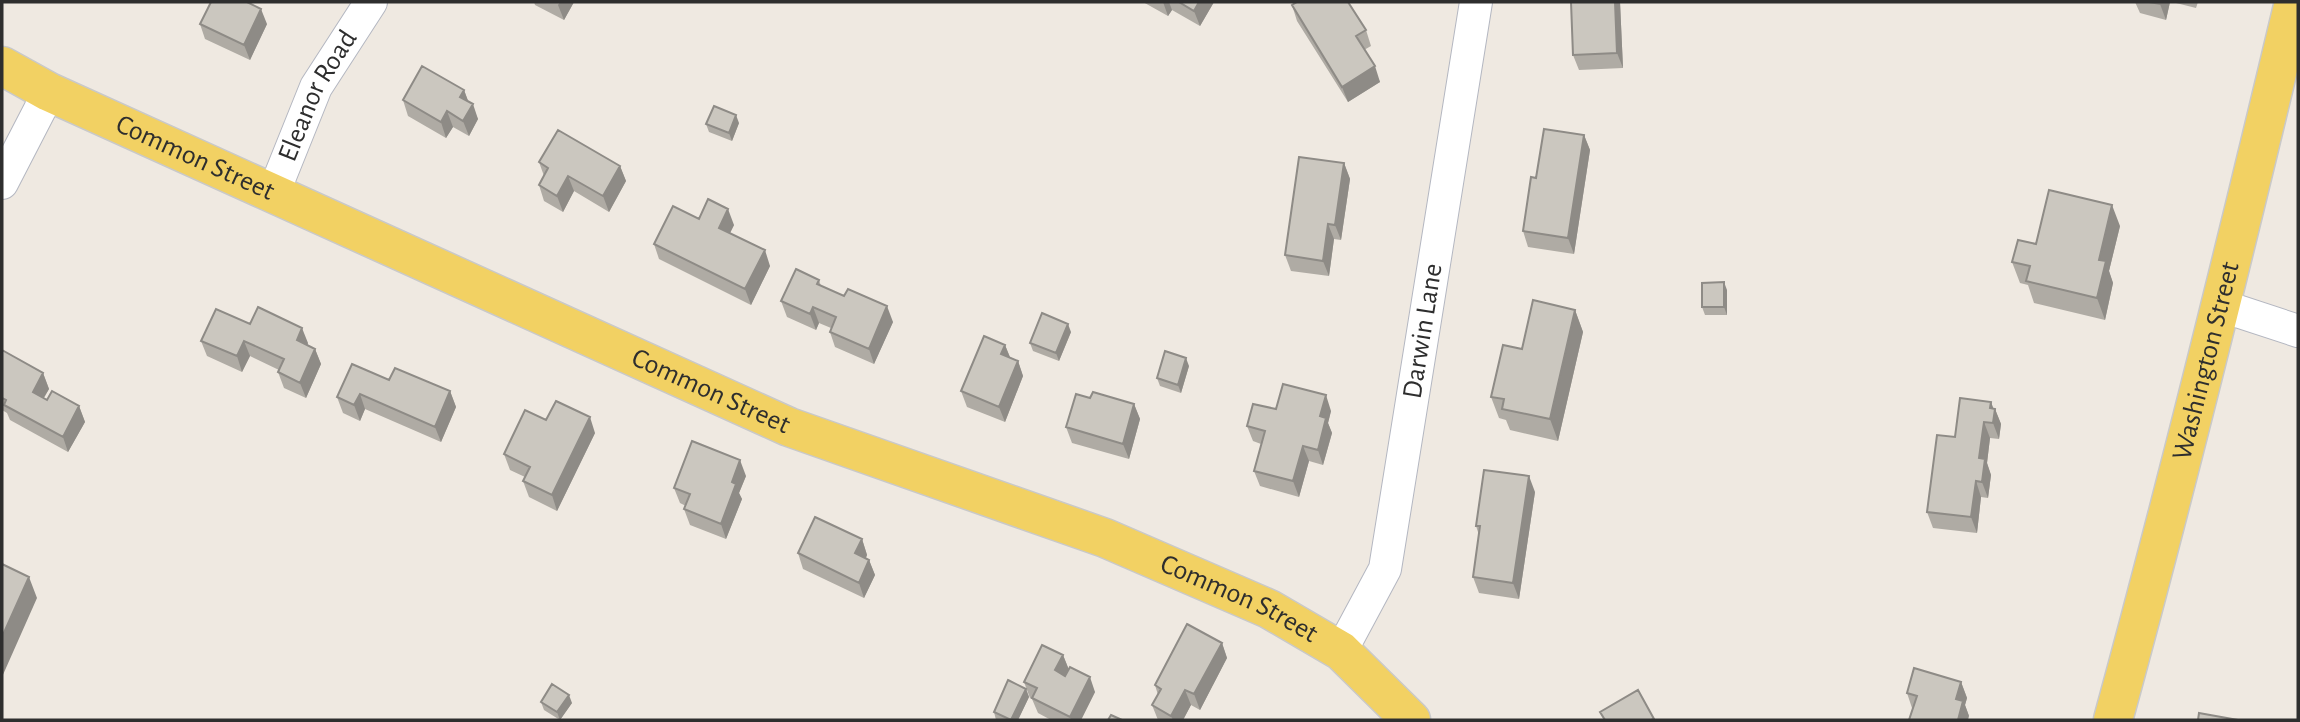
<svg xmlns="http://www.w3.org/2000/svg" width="2300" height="722" font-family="'Alegreya Sans',sans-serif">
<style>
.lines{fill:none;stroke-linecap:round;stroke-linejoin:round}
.minor-casing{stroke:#b4b7c1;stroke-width:34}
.major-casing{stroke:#c9c9c9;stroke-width:41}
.minor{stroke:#fff;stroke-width:32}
.major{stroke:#f2d163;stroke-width:38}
.wall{fill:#afaba4}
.shaded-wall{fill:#8e8b86}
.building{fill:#cbc7bf;stroke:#8e8b86;stroke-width:2}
.labels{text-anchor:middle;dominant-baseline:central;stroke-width:5;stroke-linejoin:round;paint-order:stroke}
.street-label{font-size:28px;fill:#2e2e2e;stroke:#fff}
</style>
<rect width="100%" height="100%" fill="#efe9e1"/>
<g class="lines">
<g class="minor-casing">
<g id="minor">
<path d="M2 183 49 92"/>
<path id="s1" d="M273 194 316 87 371 2"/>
<path d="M2222 306 2298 331"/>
<path id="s2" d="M1341 651 1385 569 1476 2"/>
</g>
</g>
<g class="major-casing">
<g id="major">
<path id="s3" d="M2 66 49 92 789 427 1105 538 1269 609 1341 651 1411 720"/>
<path id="s4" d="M2113 720C2178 482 2237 242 2294 2"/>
</g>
</g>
<use href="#minor" class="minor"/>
<use href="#major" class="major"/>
</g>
<path class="wall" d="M534 2H574L564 20 535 5Z
M1143 2H1214L1200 26 1172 10 1168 16Z
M1571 2H1620L1623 68 1579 70 1573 55Z
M2135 2H2170L2166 20 2140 13Z
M2172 2H2198L2196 8Z
M1292 5 1366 30 1371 46 1364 50 1380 82 1348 102 1297 21Z
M200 24H267L250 60 205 39Z
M464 90 468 101 478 119 469 136 453 127 446 138 408 116 403 100Z
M739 123 732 141 709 132 706 124Z
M1584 135 1590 150 1574 254 1528 247 1523 231 1536 178Z
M539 162 620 166 626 181 609 212 574 191 563 212 544 201 539 185 544 176Z
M1344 163 1350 179 1341 240 1334 239 1329 276 1291 271 1285 255Z
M699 219 734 225 730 233 770 266 751 305 659 259 654 244Z
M2120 226 2109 271 2113 283 2105 320 2034 303 2028 285 2020 283 2012 262 2036 244Z
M819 280 821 286 893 322 874 364 835 347 830 332 831 328 819 323 816 330 787 317 781 301Z
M1727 290V315H1705L1702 307Z
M1575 310 1583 332 1558 441 1510 430 1506 420 1499 418 1491 397 1522 349Z
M250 324 308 343 307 345 315 349 321 364 306 398 284 388 278 372 279 370 250 356 242 372 207 356 201 341Z
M1071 332 1059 361 1033 351 1030 343Z
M1005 345 1010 357 1018 361 1023 376 1005 422 967 407 961 391Z
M2 350 43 373 49 389 44 398 47 400 79 406 85 422 68 452 10 420 7 413 2 410Z
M1189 366 1181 393 1160 386 1157 378Z
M389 380 450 391 456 407 441 442 365 409 360 421 343 413 337 397Z
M1090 398 1134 404 1140 419 1129 459 1072 443 1066 427Z
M1991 402 1993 408 1995 409 2001 424 1999 439 1990 438 1987 463 1991 475 1988 498 1981 497 1977 533 1933 528 1927 512 1955 437Z
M1276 409 1331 411 1328 423 1332 433 1323 465 1309 461 1299 497 1260 486 1254 471 1261 444 1253 441 1247 426Z
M546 420 595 433 557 511 529 497 523 481 525 477 510 470 504 454Z
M746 476 739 493 742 499 726 539 690 525 684 509 686 506 680 503 674 488Z
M1535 492 1519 599 1479 593 1473 577 1479 535 1476 526Z
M862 539 867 555 866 558 869 560 875 575 864 598 803 569 798 553Z
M1222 643 1227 658 1200 710 1191 705 1183 720H1158L1152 705 1158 695 1155 685Z
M1063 655 1069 670 1095 692 1081 720H1051L1038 713 1032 699 1030 698 1024 682Z
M1961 682 1967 698 1965 705 1969 716 1912 708 1907 693Z
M1026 689 1029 697 1018 720H996L994 712Z
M541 702 572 703 560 720 544 710Z"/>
<path class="shaded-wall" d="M560 2H574L564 20 558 5Z
M1163 2H1169L1172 10 1168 16Z
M1199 2H1214L1200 26 1194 11Z
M1615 2H1620L1623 68 1617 53Z
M2161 2H2170L2166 20 2160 4Z
M261 9 267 24 250 60 244 45Z
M1375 66 1380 82 1348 102 1342 87Z
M464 90 470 106 460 97Z
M473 104 478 119 469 136 463 121Z
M447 111 453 127 446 138 441 122Z
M736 115 739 123 732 141 729 133Z
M1584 135 1590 150 1574 254 1568 238Z
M1344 163 1350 179 1341 240 1335 225Z
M620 166 626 181 609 212 603 196Z
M568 176 574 191 563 212 557 196Z
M2112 205 2120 226 2109 271 2113 283 2105 320 2097 298 2099 260Z
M728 209 734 225 725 243 719 228Z
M1328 224 1334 239 1329 276 1323 261Z
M765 250 770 266 751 305 745 289Z
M1724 282 1727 290V315L1724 307Z
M887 306 893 322 874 364 869 349Z
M813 307 819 323 816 330 810 314Z
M1575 310 1583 332 1558 441 1550 419Z
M1068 324 1071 332 1059 361 1056 353Z
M302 328 308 343 303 356 297 340Z
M244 341 250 356 242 372 237 356Z
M1005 345 1011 360 1001 354Z
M315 349 321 364 306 398 300 383Z
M1186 358 1189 366 1181 393 1178 385Z
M1018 361 1023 376 1005 422 999 407Z
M43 373 49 389 38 407 33 392Z
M450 391 456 407 441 442 435 427Z
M360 394 365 409 360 421 354 405Z
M1326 395 1331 411 1328 423 1332 433 1323 465 1318 450 1320 416Z
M1991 402 1995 413V409L2001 424 1999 439 1993 423 1990 408Z
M1134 404 1140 419 1129 459 1123 444Z
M79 406 85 422 68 452 63 437Z
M590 417 595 433 557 511 552 495Z
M1984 422 1990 438 1987 463 1991 475 1988 498 1982 482 1979 458Z
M1303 446 1309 461 1299 497 1293 481Z
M740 460 746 476 739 493 742 499 726 539 721 524 732 482Z
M1529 476 1535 492 1519 599 1513 583Z
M1976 481 1981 497 1977 533 1971 517Z
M862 539 867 555 861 568 855 553Z
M869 560 875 575 864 598 859 583Z
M29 577 37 598 2 677V637Z
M1222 643 1227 658 1200 710 1194 694Z
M1063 655 1069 670 1061 686 1055 670Z
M1090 677 1095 692 1081 720H1071L1070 717Z
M1961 682 1967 698 1965 705 1969 716 1968 720H1958L1956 699Z
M1026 689 1029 697 1018 720H1011Z
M1185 690 1191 705 1183 720H1173L1171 716Z
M569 695 572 703 560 720 557 712Z"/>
<path class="building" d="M211 2H247L261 9 244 45 200 24Z
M1179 2H1199L1194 11Z
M1297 2H1348L1366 30 1356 36 1375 66 1342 87 1292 5Z
M1571 2H1615L1617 53 1573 55Z
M2149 2H2161L2160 4Z
M422 66 464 90 460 97 473 104 463 121 447 111 441 122 403 100Z
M714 106 736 115 729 133 706 124Z
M1544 129 1584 135 1568 238 1523 231 1531 177 1536 178Z
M558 130 620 166 603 196 568 176 557 196 539 185 548 168 539 162Z
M1299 157 1344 163 1335 225 1328 224 1323 261 1285 255Z
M2049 190 2112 205 2099 260 2106 261 2097 298 2026 281 2030 266 2012 262 2018 240 2036 244Z
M708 199 728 209 719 228 765 250 745 289 654 244 673 206 699 219Z
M796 269 819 280 817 284 844 296 848 289 887 306 869 349 830 332 836 317 813 307 810 314 781 301Z
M1724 282V307H1702V283Z
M1533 300 1575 310 1550 419 1502 409 1504 399 1491 397 1503 345 1522 349Z
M258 307 302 328 297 340 315 349 300 383 278 372 284 359 244 341 237 356 201 341 216 309 250 324Z
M1042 313 1068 324 1056 353 1030 343Z
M984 336 1005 345 1001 354 1018 361 999 407 961 391Z
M2 350 43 373 33 392 47 400 52 391 79 406 63 437 4 405 6 400 2 398Z
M1165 351 1186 358 1178 385 1157 378Z
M352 364 389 380 395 368 450 391 435 427 360 394 354 405 337 397Z
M1283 384 1326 395 1320 416 1326 418 1318 450 1303 446 1293 481 1254 471 1265 431 1247 426 1253 404 1276 409Z
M1093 392 1134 404 1123 444 1066 427 1076 394 1090 398Z
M1960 398 1991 402 1990 408 1995 409 1993 423 1984 422 1979 458 1985 459 1982 482 1976 481 1971 517 1927 512 1937 435 1955 437Z
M556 401 590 417 552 495 523 481 530 467 504 454 525 410 546 420Z
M692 441 740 460 732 482 736 484 721 524 684 509 690 494 674 488Z
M1484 470 1529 476 1513 583 1473 577 1480 526H1476Z
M815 517 862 539 855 553 869 560 859 583 798 553Z
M2 564 29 577 2 637Z
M1187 624 1222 643 1194 694 1185 690 1171 716 1152 705 1161 689 1155 685Z
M1042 645 1063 655 1055 670 1065 676 1070 667 1090 677 1070 717 1032 698 1037 688 1024 682Z
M1914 668 1961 682 1956 699 1963 701 1958 720H1909L1917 696 1907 693Z
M1008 680 1026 689 1011 720 994 712Z
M552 684 569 695 557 712 541 702Z
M1638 690 1654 719 1651 720H1605L1600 712Z
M2199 713 2238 720H2198Z
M1111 715 1122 720H1108Z"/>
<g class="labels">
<g class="street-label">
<text stroke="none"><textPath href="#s1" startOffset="108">Eleanor Road</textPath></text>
<text stroke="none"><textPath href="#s3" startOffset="214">Common Street</textPath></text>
<text stroke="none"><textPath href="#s2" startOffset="334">Darwin Lane</textPath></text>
<text stroke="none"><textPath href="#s4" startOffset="371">Washington Street</textPath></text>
<text stroke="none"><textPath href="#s3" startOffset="780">Common Street</textPath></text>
<text stroke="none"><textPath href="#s3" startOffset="1348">Common Street</textPath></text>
</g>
</g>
<rect width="2300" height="722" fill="none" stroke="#2e2e2e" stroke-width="7"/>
</svg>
